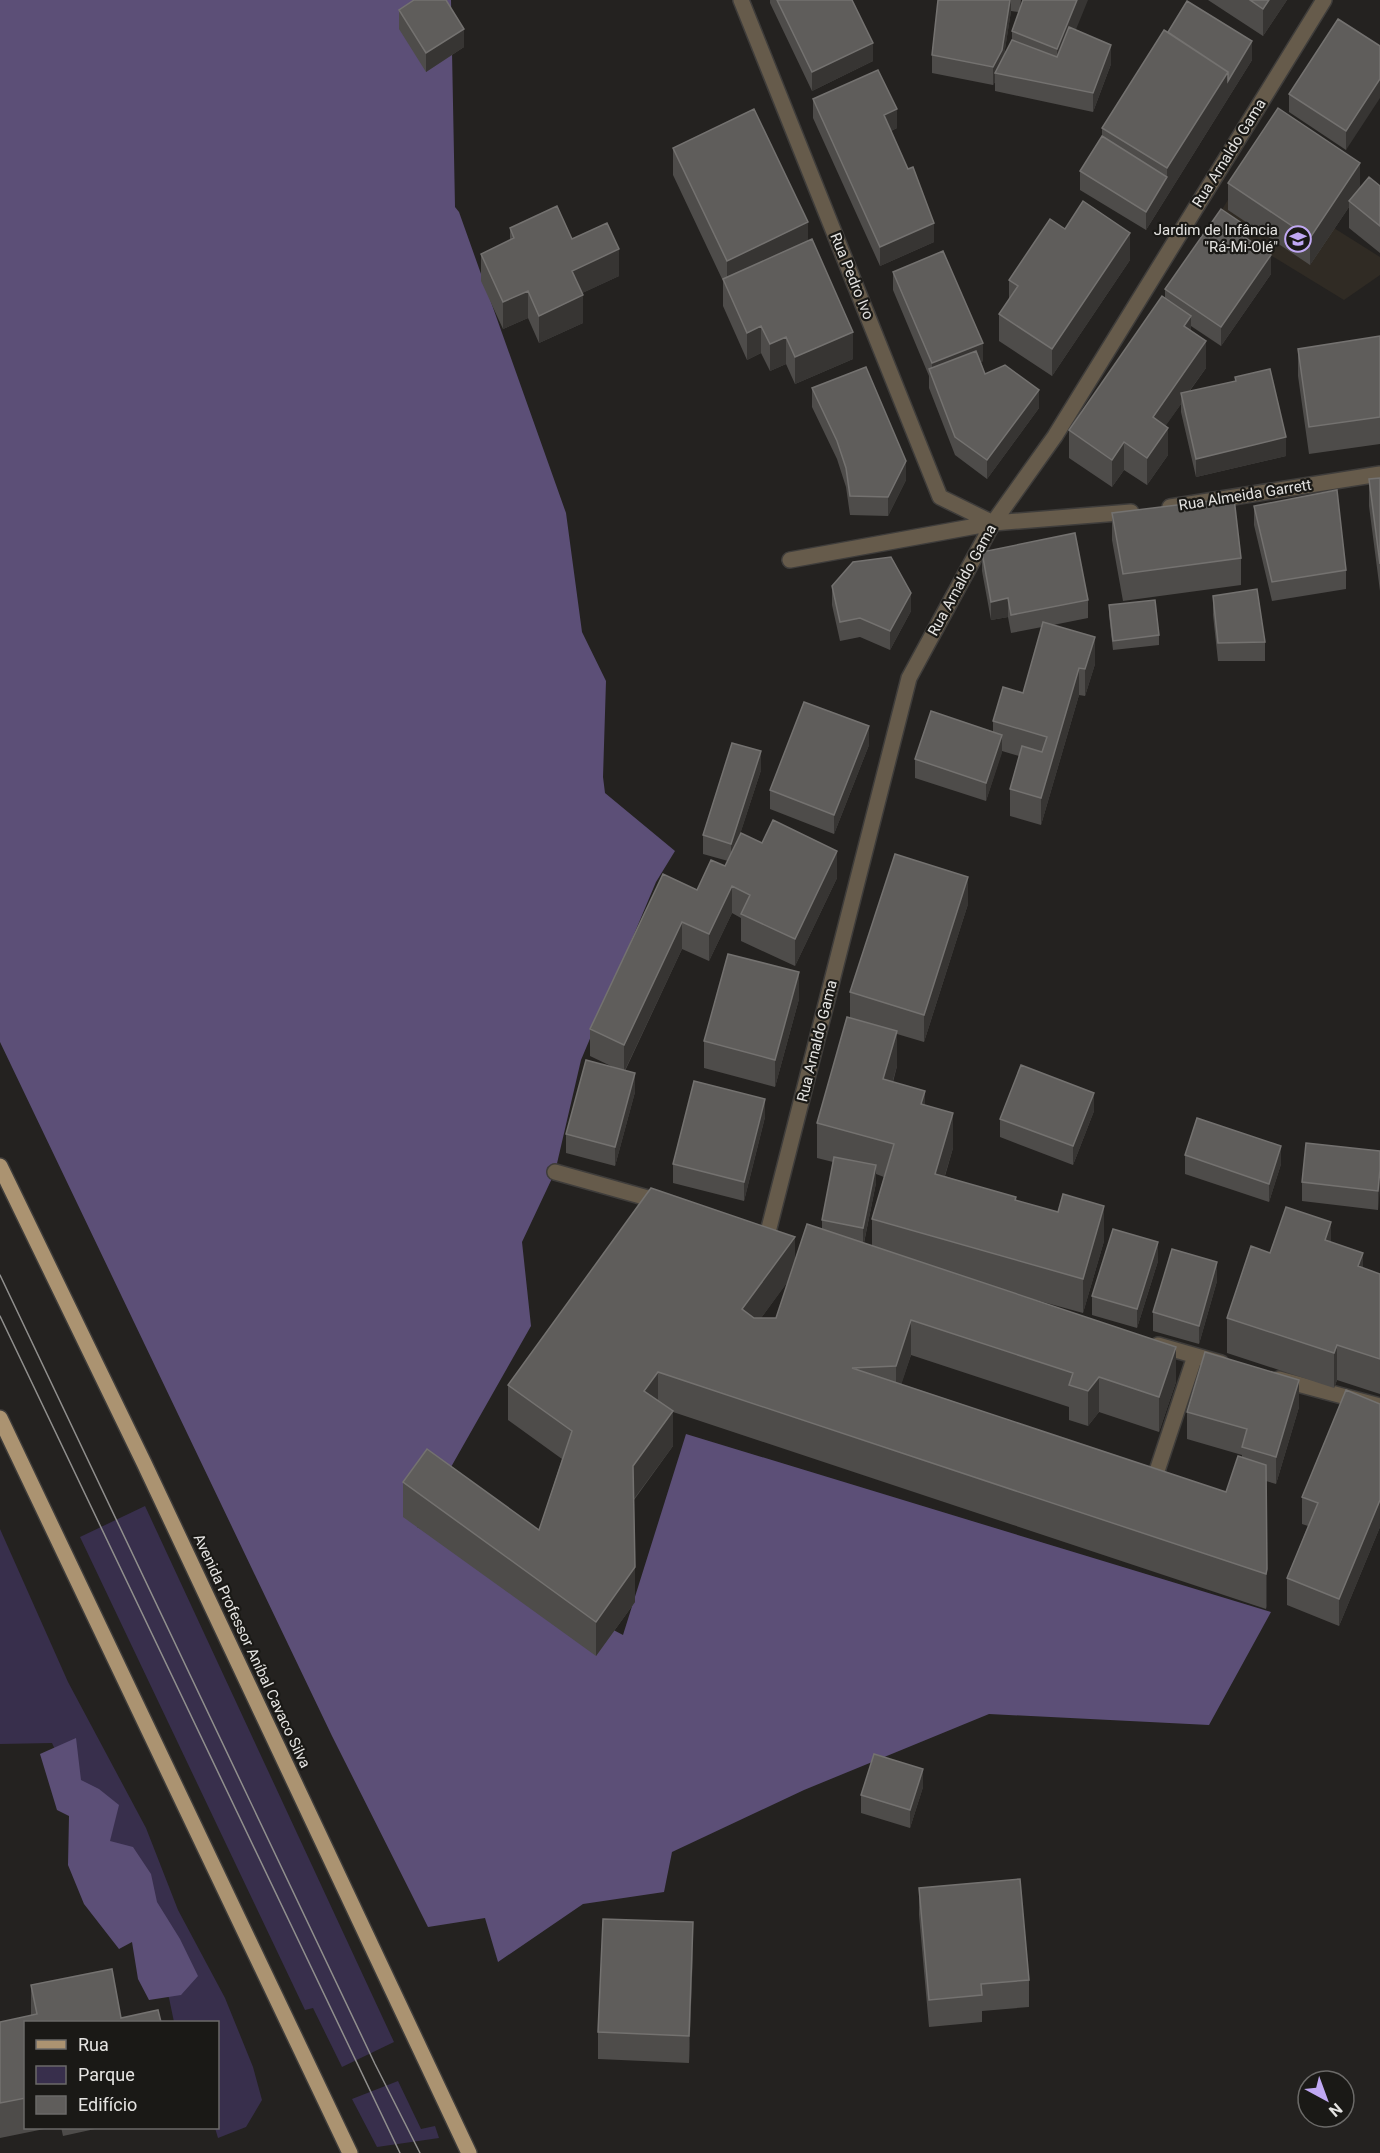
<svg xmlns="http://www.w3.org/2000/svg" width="1380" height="2153" font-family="Roboto,sans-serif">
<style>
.built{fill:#302b24}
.green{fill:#382f4c}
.forest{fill:#5c4f77}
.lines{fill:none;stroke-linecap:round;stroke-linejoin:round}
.minor-casing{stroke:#3f3d3b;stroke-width:18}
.major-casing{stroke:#3f3d3b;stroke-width:18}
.minor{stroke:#665b4b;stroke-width:15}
.major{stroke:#ab9371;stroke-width:15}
.tram{stroke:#908f8d;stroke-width:1.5}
.wall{fill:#4e4c4a;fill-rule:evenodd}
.shaded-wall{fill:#373533}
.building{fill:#5f5d5b;stroke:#747270;stroke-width:1.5}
.labels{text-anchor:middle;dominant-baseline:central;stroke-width:4.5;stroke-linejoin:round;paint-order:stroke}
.street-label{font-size:15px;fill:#e5e4e2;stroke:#1a1916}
.poi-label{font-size:15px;fill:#e5e4e2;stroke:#1a1916;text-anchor:end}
</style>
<rect width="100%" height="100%" fill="#242220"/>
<path class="built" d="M1245 172 1380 257V275L1344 300 1215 221Z"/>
<path class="green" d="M145 1506 394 2042 342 2067 313 2008 305 2010 80 1537Z
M0 1529 68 1682 146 1828 178 1910 225 1998 253 2067 262 2100 246 2127 218 2138 215 2128H218V2022H174L169 1998 52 1743 0 1744Z
M398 2081 421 2129 435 2126 439 2138 377 2147 352 2099Z"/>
<path class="forest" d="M0 0H451L455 207 459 212 566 513 582 632 606 681 603 777 605 793 675 851 656 882 581 1060 555 1172 522 1242 531 1326 417 1527 623 1635 686 1434 1271 1612 1209 1725 989 1714 804 1790 672 1852 664 1892 583 1904 498 1962 485 1918 428 1927 332 1736 0 1042Z
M76 1738 81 1780 99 1789 119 1805 110 1841 133 1847 151 1874 157 1902 180 1939 198 1976 181 1995 149 2000 138 1979 132 1942 119 1949 84 1904 68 1865 69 1816 57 1810 40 1754Z"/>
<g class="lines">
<g class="minor-casing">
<path id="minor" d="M741 0 940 497 993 523
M1170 507 1380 474
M790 560 993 523 1131 512
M555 1172 662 1202
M768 1232 909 678 993 523 1055 436 1324 0
M1158 1345 1221 1363
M1279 1379 1380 1406
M1154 1480 1195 1356"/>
</g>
<g class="major-casing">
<path id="major" d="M0 1166 144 1463 469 2153
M0 1418 350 2153"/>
</g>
<use href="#minor" class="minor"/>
<use href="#major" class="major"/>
<path class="tram" d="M0 1275 375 2064 420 2153
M0 1316 400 2153"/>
</g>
<path class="wall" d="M770 0H852L873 61 812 91 770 3Z
M938 0H1021L1020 9 1075 30 1111 64 1093 112 995 91V82L993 85 932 73V55ZM1011 11 1019 12 1012 31V40L1004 55Z
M1208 0H1287L1263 36Z
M399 10 464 47 426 72 399 29Z
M1168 32 1252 60 1146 230 1080 190V171L1102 136V128Z
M1380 46 1346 150 1289 112V94Z
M813 99 897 128 891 131 908 169 934 242 880 266 813 118Z
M673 148 808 241 853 359 795 384 786 364 770 371 761 353 747 360 723 306V281L673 175Z
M1228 183 1360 188 1380 186V253L1349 228V207L1310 265 1228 210Z
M510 228 572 239 619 276 582 293 583 323 539 343 528 318 503 329 481 281V254L510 240Z
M1065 229 1130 260 1052 376 999 341V314L1009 299V280Z
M1249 240 1271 274 1221 346 1191 326V331L1206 368 1189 392 1235 381V377L1286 456 1196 477 1181 412V404L1165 426 1168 455 1147 485 1124 470 1112 487 1069 458V430L1165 298V289Z
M893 272 983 361 981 362 985 374 1039 408 987 479 955 455 929 388V376L893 290Z
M1380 336V444L1309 454 1298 376V349Z
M812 388 906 480 888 516 850 515 846 487 837 459 812 407Z
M1380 478V591L1369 506V479Z
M1254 506 1346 570V589L1272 601 1254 525Z
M1112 513 1241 558V585L1123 601 1112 540Z
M982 552 1088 600V618L1053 625 1095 664 1085 696 1079 695 1041 825 1010 816V789L1019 756 1002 751 986 801 915 778V759L993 732V721L1023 693 1042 627 1011 633 1008 617 991 620 982 571Z
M832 586 911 611 890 650 860 637 840 641 832 605Z
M1213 596 1265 642V661H1218L1213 615Z
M1109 605 1159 635V645L1113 650 1109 615Z
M869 745 834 834 770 809V790Z
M761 770 740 834 837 878 795 966 741 941V918L732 913 709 961 682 949 625 1071 635 1092 615 1166 566 1153V1134L615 1068 590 1056V1029L697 890 725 866 728 861 703 854V835Z
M968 904 924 1042 897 1034V1066L893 1082 925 1105 953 1148 945 1176 1016 1200 1104 1241 1083 1313 1032 1299 1176 1382 1159 1432 1099 1412 1088 1426 1069 1420V1407L911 1355 901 1384 1226 1492 1242 1457V1455L1187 1439V1412L1299 1407 1276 1484 1266 1481 1267 1604 1266 1609 673 1412V1446L634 1500 635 1602 596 1656 403 1517V1482L539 1530 562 1459 508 1420V1385L795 1261 822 1229V1220L833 1162 817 1158V1123L850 1017V992ZM876 1174 884 1177 872 1219V1246L864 1243 876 1183ZM788 1281 776 1318H761Z
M799 999 775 1087 704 1068V1041Z
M1094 1111 1073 1165 1000 1137V1119Z
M765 1117 744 1201 673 1183V1164Z
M1380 1151 1378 1210 1302 1201V1182Z
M1185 1155 1281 1164 1269 1202 1185 1174Z
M1331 1242 1363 1268 1380 1274V1394L1337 1380 1334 1388 1227 1353V1318L1270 1253Z
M1158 1261 1137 1328 1092 1315V1296Z
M1217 1281 1199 1344 1153 1331V1312Z
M1380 1404V1527L1339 1626 1287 1605V1578L1308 1526 1302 1524V1497Z
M923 1787 910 1828 861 1813V1795Z
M919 1888 1029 1980V2007L982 2011V2022L929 2027 919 1915Z
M693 1950 689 2063 598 2059V2032Z
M31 1985 121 2018 161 2022H26V2127H54L0 2138V2022L31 2016Z
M61 2127H104L63 2136Z"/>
<path class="shaded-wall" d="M1010 0H1011V11L1002 69 995 73V82L993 85V67Z
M1077 0H1088L1057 76V49Z
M1269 0H1287L1263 36V9Z
M464 29V47L426 72V53Z
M1252 41V60L1146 230V212L1167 177V168L1228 72Z
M873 43V61L812 91V72Z
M1111 45V64L1093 112V93Z
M1380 79V98L1346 150V131Z
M897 109V128L884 134V115Z
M1360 163V190L1349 201V207L1310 265V238Z
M808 222V249L727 288V261Z
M934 223V242L880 266V247Z
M1249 228V246L1243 236Z
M1130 233V260L1052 376V349Z
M619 249V276L572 298V271Z
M1271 255V274L1221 346V327Z
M528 291V318L503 329V302Z
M583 295V323L539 343V316Z
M1191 316V343L1184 326Z
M761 326V353L747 360V333Z
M853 332V359L795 384V357Z
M786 337V364L770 371V344Z
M1206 341V368L1182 401 1181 393V404L1153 444V417Z
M983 343V361L934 381 932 376V363Z
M1039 390V408L987 479V460Z
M1168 428V455L1147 485V458Z
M1286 437V456L1196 477V459Z
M1124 442V470L1112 487V460Z
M906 461V480L888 516V497Z
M911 593V611L890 650V631Z
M1008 598V617L991 620V602Z
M1095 637V664L1085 696V669Z
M1079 668V695L1041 825V798Z
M869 726V745L834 834V815Z
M1002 735V753L986 801V783Z
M761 751V770L731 862V844Z
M837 851V878L795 966V939Z
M968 877V904L924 1042V1015Z
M732 886V913L709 961V934Z
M682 922V949L624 1072V1045Z
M799 972V999L775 1087V1060Z
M897 1031V1066L883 1114V1079Z
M635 1073V1092L615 1166V1147Z
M925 1091V1126L921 1104Z
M1094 1093V1111L1073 1165V1146Z
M765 1099V1117L744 1201V1182Z
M953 1113V1148L935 1208V1174Z
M1281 1146V1164L1269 1202V1184Z
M876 1165V1183L863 1247V1228Z
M1380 1169V1188L1378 1210V1191Z
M1104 1206V1241L1083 1313V1279Z
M1331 1222V1257L1325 1240Z
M795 1237V1272L742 1344V1309Z
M1158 1242V1261L1137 1328V1309Z
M1363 1253V1288L1358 1266Z
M1217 1262V1281L1199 1344V1326Z
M911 1320V1355L896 1401V1366Z
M1337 1345V1380L1334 1388V1353Z
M1176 1347V1382L1159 1432V1397Z
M658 1372V1407L644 1391Z
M1099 1377V1412L1088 1426V1391Z
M1299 1380V1407L1276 1484V1457Z
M673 1411V1446L633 1500V1466Z
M1380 1500V1527L1339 1626V1599Z
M635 1567V1602L596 1656V1622Z
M1267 1569V1604L1266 1609V1574Z
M923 1769V1787L910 1828V1810Z
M693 1922V1950L689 2063V2036Z"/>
<path class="building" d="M414 0H446L464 29 426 53 399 10Z
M777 0H852L873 43 812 72Z
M938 0H1010L1002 50 993 67 932 55Z
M1023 0H1077L1057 49 1012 31Z
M1250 0H1269L1263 9Z
M1187 1 1252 41 1228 81V72L1168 32Z
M1338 19 1380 46V79L1346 131 1289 94Z
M1069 27 1111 45 1093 93 995 73 1012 40 1057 57Z
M1164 30 1228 72 1167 168 1102 128Z
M878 70 897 109 884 115 908 169 913 167 934 223 880 247 813 99Z
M1278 108 1360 163 1310 238 1228 183Z
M754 109 808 222 727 261 673 148Z
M1102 136 1167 177 1146 212 1080 171Z
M1369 177 1380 186V226L1349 201Z
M1083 201 1130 233 1052 349 999 314 1018 286 1009 280 1050 219 1065 229Z
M557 206 572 239 607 223 619 249 572 271 583 295 539 316 528 291 503 302 481 254 514 238 510 228Z
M1221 209 1249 228 1243 236 1271 255 1221 327 1165 289Z
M812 239 853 332 795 357 786 337 770 344 761 326 747 333 723 279Z
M943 251 983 343 932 363 893 272Z
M1162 296 1191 316 1184 326 1206 341 1153 417 1168 428 1147 458 1124 442 1112 460 1069 430Z
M1380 336V417L1309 427 1298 349Z
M976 351 985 374 1005 365 1039 390 987 460 955 437 929 369Z
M866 367 906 461 888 497 850 496 846 468 837 441 812 388Z
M1270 369 1286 437 1196 459 1181 393 1236 381 1235 377Z
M1380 478V564L1369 479Z
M1337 490 1346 570 1272 582 1254 506Z
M1234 498 1241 558 1123 574 1112 513Z
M1075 533 1088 600 1011 615 1008 598 991 602 982 552Z
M891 557 911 593 890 631 860 618 840 622 832 586 853 562Z
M1257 589 1265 642 1218 643 1213 596Z
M1155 600 1159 635 1113 641 1109 605Z
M1043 622 1095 637 1085 669 1079 668 1041 798 1010 789 1022 746 1042 752 1047 737 993 721 1003 687 1023 693Z
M804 702 869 726 834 815 770 790Z
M931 711 1002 735 986 783 915 759Z
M732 743 761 751 731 844 703 835Z
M773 820 837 851 795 939 741 914 750 895 732 886 709 934 682 922 624 1045 590 1029 663 874 697 890 711 860 725 866 741 833 762 843Z
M895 854 968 877 924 1015 850 992Z
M728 954 799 972 775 1060 704 1041Z
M847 1017 897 1031 883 1079 925 1091 921 1104 953 1113 935 1174 1016 1197 1015 1200 1058 1212 1063 1194 1104 1206 1083 1279 872 1219 894 1144 817 1123Z
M586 1060 635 1073 615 1147 566 1134Z
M1021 1065 1094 1093 1073 1146 1000 1119Z
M694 1081 765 1099 744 1182 673 1164Z
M1197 1118 1281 1146 1269 1184 1185 1155Z
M1306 1143 1380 1151V1169L1378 1191 1302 1182Z
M834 1157 876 1165 863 1228 822 1220Z
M651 1188 795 1237 742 1309 754 1318H776L807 1224 1176 1347 1159 1397 1099 1377 1088 1391 1069 1385 1073 1373 911 1320 896 1366 852 1368 1226 1492 1238 1456 1266 1465 1267 1569 1266 1574 658 1372 644 1391 673 1411 633 1466 635 1567 596 1622 403 1482 427 1449 539 1530 572 1431 508 1385Z
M1286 1207 1331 1222 1325 1240 1363 1253 1358 1266 1380 1274V1359L1337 1345 1334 1353 1227 1318 1251 1246 1270 1253Z
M1113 1229 1158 1242 1137 1309 1092 1296Z
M1172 1249 1217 1262 1199 1326 1153 1312Z
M1205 1352 1299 1380 1276 1457 1242 1447 1247 1429 1187 1412Z
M1346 1390 1380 1404V1500L1339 1599 1287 1578 1318 1503 1302 1497Z
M874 1754 923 1769 910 1810 861 1795Z
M1020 1879 1029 1980 981 1984 982 1995 929 2000 919 1888Z
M603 1919 693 1922 689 2036 598 2032Z
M112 1969 121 2018 158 2010 161 2022H26V2098L0 2103V2022L37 2014 31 1985Z"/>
<defs>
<g id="school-ring" transform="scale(1.35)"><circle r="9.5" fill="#1a1916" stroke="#c0a8f3" stroke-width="1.5"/><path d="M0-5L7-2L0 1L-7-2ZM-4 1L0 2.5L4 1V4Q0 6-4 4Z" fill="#c0a8f3"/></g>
</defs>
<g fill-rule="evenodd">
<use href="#school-ring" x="1298" y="239"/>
</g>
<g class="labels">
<g class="street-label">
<text transform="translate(1229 153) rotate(-58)">Rua Arnaldo Gama</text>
<text transform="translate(852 276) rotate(68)">Rua Pedro Ivo</text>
<text transform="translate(1245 495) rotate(-9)">Rua Almeida Garrett</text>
<text transform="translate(962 580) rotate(-61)">Rua Arnaldo Gama</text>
<text transform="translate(817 1041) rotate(-76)">Rua Arnaldo Gama</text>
<text transform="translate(252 1651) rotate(65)">Avenida Professor Aníbal Cavaco Silva</text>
</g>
<g class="poi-label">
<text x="1278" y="230">Jardim de Infância<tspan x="1278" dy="17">"Rá-Mi-Olé"</tspan></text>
</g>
</g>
<rect x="24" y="2021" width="195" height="108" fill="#1a1916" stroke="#6b6a68" stroke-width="1.5"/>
<rect x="36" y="2040" width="30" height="9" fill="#ab9371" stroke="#6b6a68" stroke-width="1.5"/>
<text x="78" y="2051" font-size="18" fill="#e5e4e2">Rua</text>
<rect x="36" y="2066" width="30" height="18" fill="#382f4c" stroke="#6b6a68" stroke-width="1.5"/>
<text x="78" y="2081" font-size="18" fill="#e5e4e2">Parque</text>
<rect x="36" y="2096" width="30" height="18" fill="#5f5d5b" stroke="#6b6a68" stroke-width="1.5"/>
<text x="78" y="2111" font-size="18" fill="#e5e4e2">Edifício</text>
<g transform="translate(1326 2099) rotate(139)"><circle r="28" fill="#1a1916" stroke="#6b6a68" stroke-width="1.5"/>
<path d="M0-4.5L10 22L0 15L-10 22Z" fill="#c0a8f3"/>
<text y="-9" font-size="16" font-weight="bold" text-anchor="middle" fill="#e5e4e2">N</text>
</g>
</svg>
